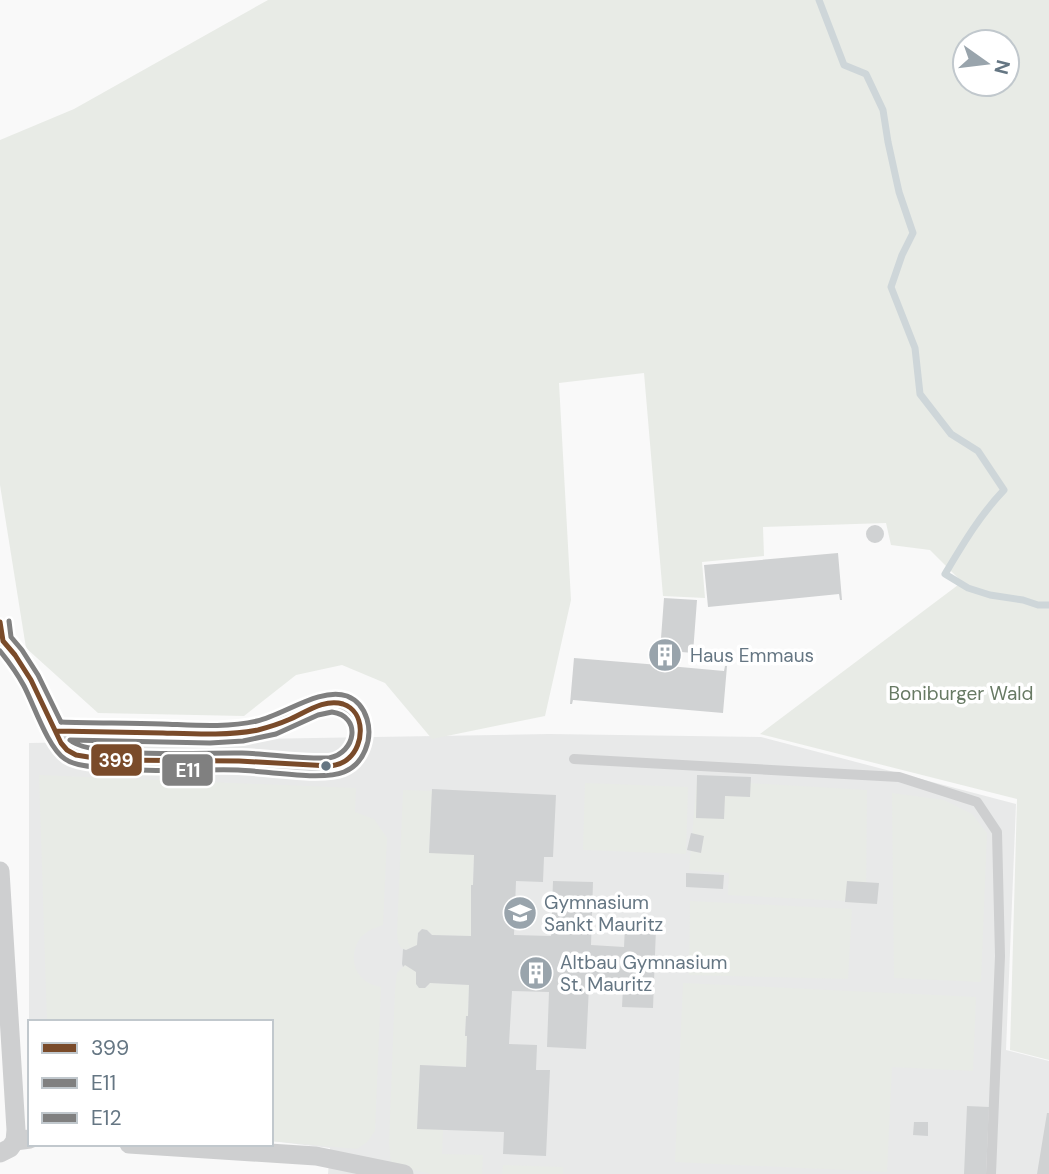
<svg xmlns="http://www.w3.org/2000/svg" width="1049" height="1174" font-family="'DM Sans',sans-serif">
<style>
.built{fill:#e8e9e9}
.green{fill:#e8ebe6;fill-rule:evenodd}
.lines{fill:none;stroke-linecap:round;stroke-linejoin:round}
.stream{stroke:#ced6d9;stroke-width:7}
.building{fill:#d0d2d3}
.lane{stroke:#cecfd0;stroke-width:10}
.street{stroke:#cecfd0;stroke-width:19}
.bus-1-casing{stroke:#fff;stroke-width:10}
.bus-2-casing{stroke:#fff;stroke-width:10}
.bus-3-casing{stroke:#fff;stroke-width:10}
.bus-1{stroke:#7a4b2a;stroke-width:5}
.bus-2{stroke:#808080;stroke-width:5}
.bus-3{stroke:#808080;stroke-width:5}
.bus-dot{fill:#657683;stroke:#fff;stroke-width:2.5}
.labels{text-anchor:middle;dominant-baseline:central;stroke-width:7;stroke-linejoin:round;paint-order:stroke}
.poi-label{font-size:19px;fill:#657683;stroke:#fff;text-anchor:start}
.park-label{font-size:19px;fill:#687a64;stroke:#fff}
.line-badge{stroke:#fff;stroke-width:2.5}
.badge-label{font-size:19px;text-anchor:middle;font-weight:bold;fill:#fff}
</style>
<rect width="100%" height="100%" fill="#f9f9f9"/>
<path class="built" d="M549 734 761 737 1016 804 1006 1050 1049 1061V1174H328L330 1148 271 1141V1022H30L29 1113V743Z"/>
<path class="green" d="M268 0H1049V1060L1010 1050 1017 799 760 734 962 582 930 550 891 545 886 523 763 527 764 556 702 562 705 598 663 596 644 373 559 383 571 600 545 716 432 739 385 683 342 665 296 675 244 716 98 713 26 648 0 485V140L74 109ZM965 42H1007V84H965Z
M39 775 356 788 355 812 374 819 387 838 383 925C378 927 371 929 367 932 353 941 349 964 361 977 366 983 373 985 381 987L375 1131 367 1142 357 1149 271 1141V1022H47Z
M697 780 867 790 866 902 728 895 729 873 689 870Z
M585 783 688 787 686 854 583 850Z
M403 790 432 791 429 852 474 855 473 885 471 886V936L432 935 427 930 422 929 418 933 417 945 406 950 401 948 398 942 397 933Z
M892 793 944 800 972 814 987 833 981 982 894 978Z
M690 901 852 909 848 979 689 975Z
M405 965 416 972V983L420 988H425L430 983 469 985 468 1016 466 1017 465 1035 467 1036 466 1067 420 1065 443 1130 442 1154 483 1155 482 1174H432L393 1165 391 1163 389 1143 395 989 397 973Z
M683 983 976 997 973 1071 892 1067 887 1172 675 1162Z
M503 1165 563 1167V1174H502Z"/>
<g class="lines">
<path class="stream" d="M819 0 844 65 866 74 883 110 888 142 899 192 913 233 902 255 891 287 915 348 920 394 951 434 978 451 1004 490C980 515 963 544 945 574L968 588 990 595 1023 600 1038 605H1049"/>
</g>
<path class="building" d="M866 534a9 9 0 1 1 18 0a9 9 0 1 1-18 0Z
M838 553 842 600H840L839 594 708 607 704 565Z
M664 598 697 600 693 653 670 651 669 666 724 671 725 666H727L723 713 573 700 572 704H570L574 658 659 665Z
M697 775 751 777 750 797 725 796 724 819 696 818Z
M432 789 556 795 553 857H544L543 882 516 881 514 935 551 936 553 881 593 882 591 945 624 947 625 926 656 928 653 1008 622 1007 623 987 589 986 586 1049 547 1047 549 992 512 991 509 1044 537 1045 536 1070H550L546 1156 503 1154 504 1132 417 1129 420 1065 466 1067 467 1036H465L466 1016H468L469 985 430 983 425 988H419L416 984V972L405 965 403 967 402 964 403 949 406 950 417 945 418 933 422 929 427 930 432 935 471 936V885H473L474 855 429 853Z
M691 833 704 836 701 853 687 850Z
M686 873 724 875 723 889 686 887Z
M847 881 879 883 877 904 845 902Z
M967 1106 989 1107 986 1174H964Z
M1047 1113H1049V1174H1037Z
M914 1122H928V1136L913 1135Z"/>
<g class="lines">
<path class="lane" d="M574 759 899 777 977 802 997 832 1000 956 991 1174"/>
<path class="street" d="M3 641 15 655 31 680 61 743C69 754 76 755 88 757 113 762 138 761 162 761 203 761 244 760 285 764 300 765 329 770 343 763 369 750 367 701 332 703 317 703 302 714 288 720 249 738 204 734 162 733 127 732 91 732 56 731
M0 871 16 1130 15 1141
M129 1144 316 1156 404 1174
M0 1153 10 1148 15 1141 30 1139"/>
<g class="bus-1-casing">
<path id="bus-1" d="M0 622 3 641 15 655 31 680 61 743 67 750 76 755 107 760 239 761 330 766C338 765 344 763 349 758 364 745 366 712 343 704 324 698 305 713 288 720 279 724 269 727 258 730 227 736 194 734 163 733 127 732 92 732 56 731"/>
</g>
<g class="bus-2-casing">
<path id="bus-2" d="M0 651C9 662 17 673 24 686 34 705 48 748 65 759 76 766 93 767 106 768 150 773 194 769 238 770 265 771 322 781 344 772 364 764 373 739 367 719 364 709 357 700 347 696 320 687 284 715 257 721 226 728 193 725 162 724 128 723 94 723 61 722"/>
</g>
<g class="bus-3-casing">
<path id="bus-3" d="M9 621 11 637 22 650 38 675 61 722
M332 712C362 716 356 753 329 758 300 759 271 754 242 753 209 752 90 759 70 740L210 743 243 741 276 734 318 715Z"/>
</g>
<use href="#bus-1" class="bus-1"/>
<use href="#bus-2" class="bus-2"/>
<use href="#bus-3" class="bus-3"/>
</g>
<defs>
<g id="building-disc" transform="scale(1.75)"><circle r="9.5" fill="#99a4ac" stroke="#fff"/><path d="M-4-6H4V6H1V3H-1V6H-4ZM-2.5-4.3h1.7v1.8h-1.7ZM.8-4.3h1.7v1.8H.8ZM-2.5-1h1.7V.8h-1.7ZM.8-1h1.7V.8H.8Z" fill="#fff"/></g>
<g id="school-disc" transform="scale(1.75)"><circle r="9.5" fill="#99a4ac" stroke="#fff"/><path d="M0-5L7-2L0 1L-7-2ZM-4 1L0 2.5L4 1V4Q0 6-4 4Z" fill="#fff"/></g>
</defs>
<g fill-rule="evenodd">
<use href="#building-disc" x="665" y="655"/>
<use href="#school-disc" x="520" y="913"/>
<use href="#building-disc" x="536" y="973"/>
</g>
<circle class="bus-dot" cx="326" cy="766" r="6"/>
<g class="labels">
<g class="poi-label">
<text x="690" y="655">Haus Emmaus</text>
<text x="544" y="902">Gymnasium<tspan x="544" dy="22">Sankt Mauritz</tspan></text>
<text x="560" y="962">Altbau Gymnasium<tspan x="560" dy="22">St. Mauritz</tspan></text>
</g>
<g class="park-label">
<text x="961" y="693">Boniburger Wald</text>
</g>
</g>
<g class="line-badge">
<rect x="90" y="743" width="53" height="34" rx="7" fill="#7a4b2a"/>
<rect x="161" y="753" width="53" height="34" rx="7" fill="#808080"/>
</g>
<g class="badge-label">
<text x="116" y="767">399</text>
<text x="188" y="777">E11</text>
</g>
<rect x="28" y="1020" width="245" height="126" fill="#ffffff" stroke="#c1c8cd" stroke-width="2"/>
<rect x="42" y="1043" width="35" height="10" fill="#7a4b2a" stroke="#c1c8cd" stroke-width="2"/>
<text x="91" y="1055" font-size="21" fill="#657683">399</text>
<rect x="42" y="1078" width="35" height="10" fill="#808080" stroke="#c1c8cd" stroke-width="2"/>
<text x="91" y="1090" font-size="21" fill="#657683">E11</text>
<rect x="42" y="1113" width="35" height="10" fill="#808080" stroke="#c1c8cd" stroke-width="2"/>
<text x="91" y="1125" font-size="21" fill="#657683">E12</text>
<g transform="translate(986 63) rotate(104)"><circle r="33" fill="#ffffff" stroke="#c1c8cd" stroke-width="2"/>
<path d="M0-5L12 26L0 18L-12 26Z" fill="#99a4ac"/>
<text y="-10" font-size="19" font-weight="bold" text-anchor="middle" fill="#657683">N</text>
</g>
</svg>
